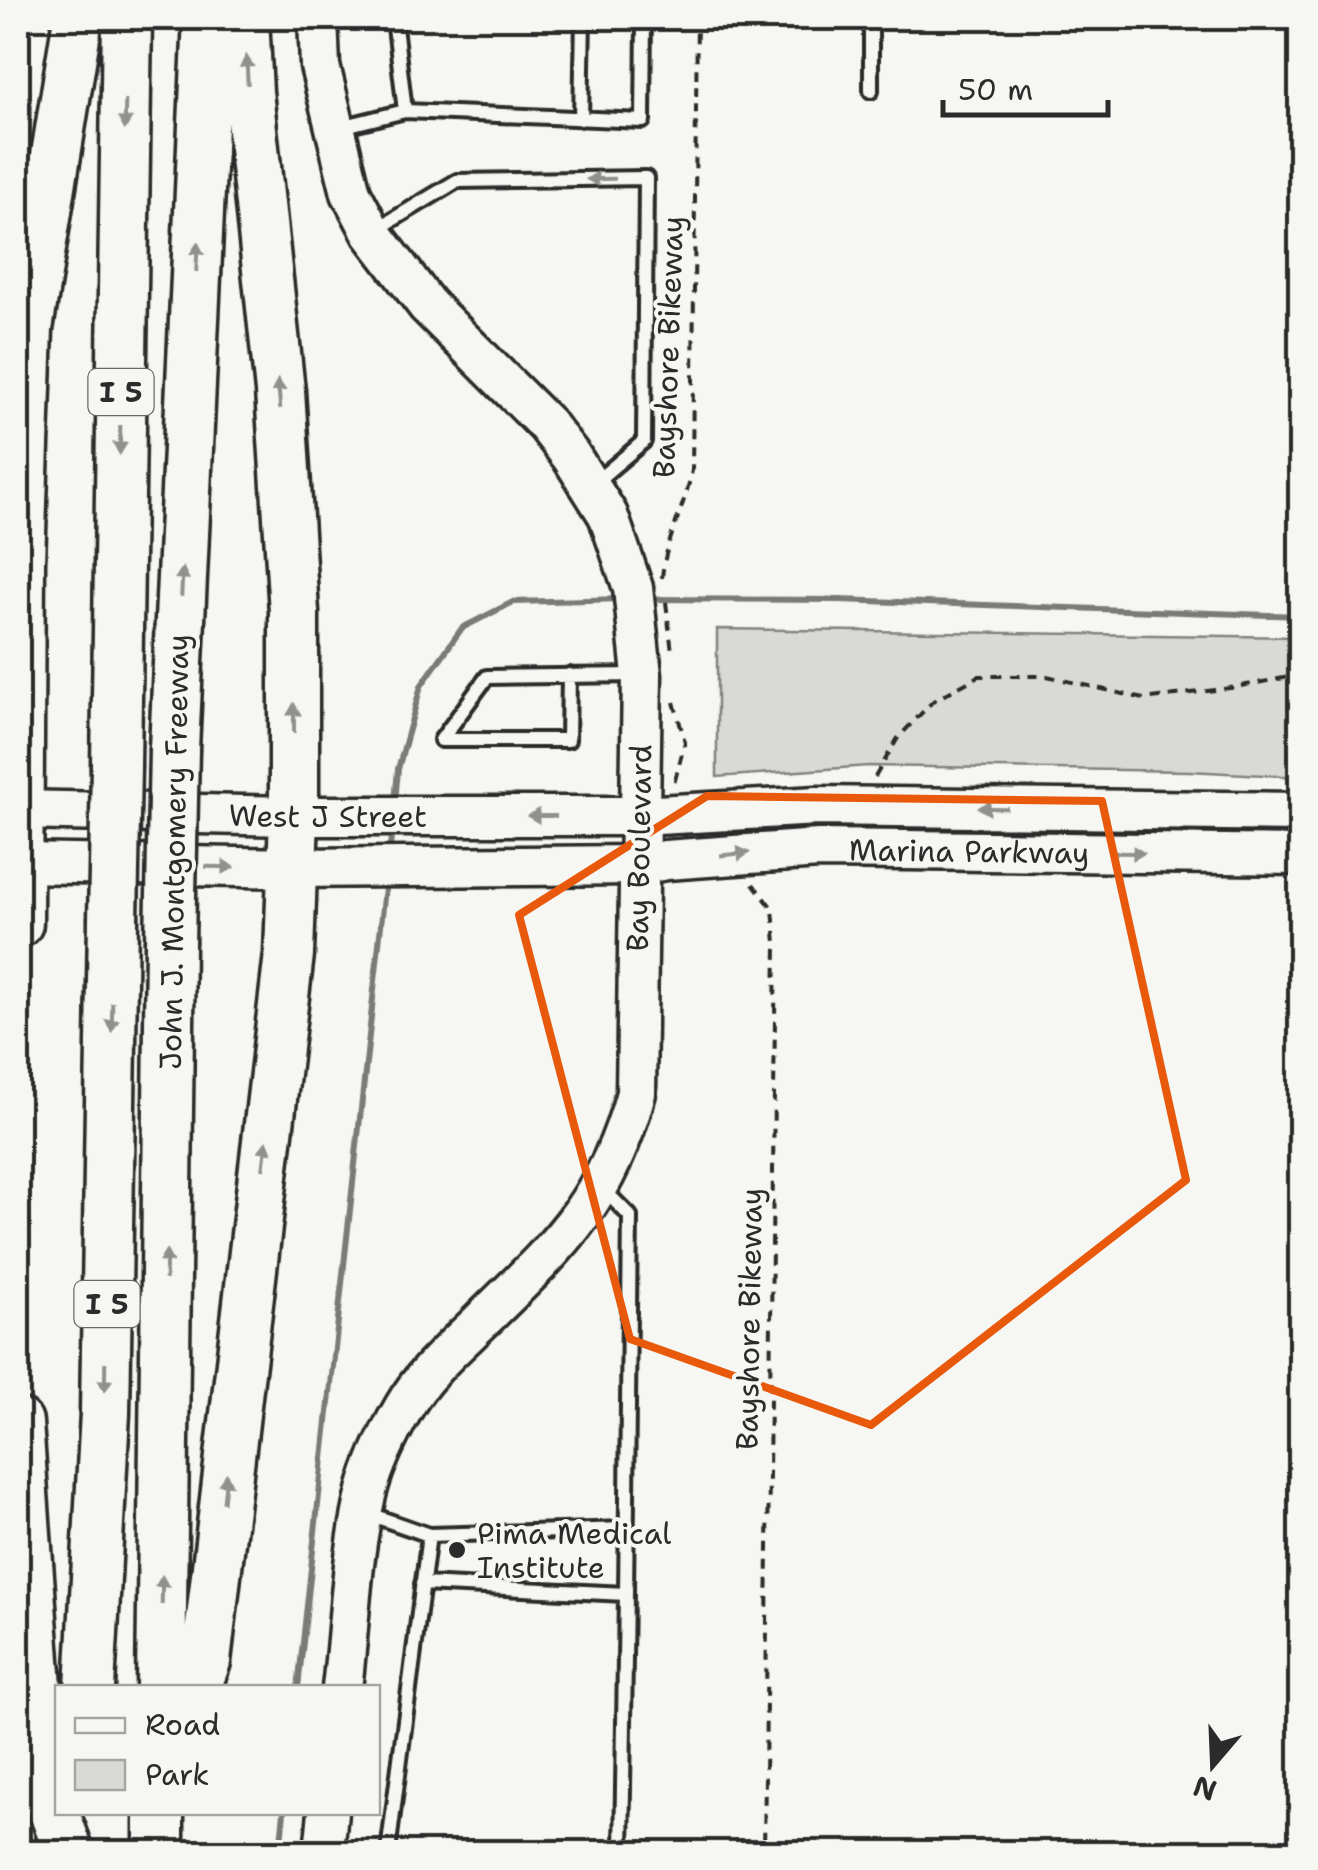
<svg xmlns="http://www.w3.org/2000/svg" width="1318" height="1870" font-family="'Shantell Sans',sans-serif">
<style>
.green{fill:#d9d9d5;stroke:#828280;stroke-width:2.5}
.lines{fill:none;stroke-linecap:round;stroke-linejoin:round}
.stream{stroke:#7a7a78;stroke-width:6}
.lane-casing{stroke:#2b2b2b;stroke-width:20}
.secondary-casing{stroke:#2b2b2b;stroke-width:45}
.highway-casing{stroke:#2b2b2b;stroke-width:55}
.path{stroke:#2b2b2b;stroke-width:4;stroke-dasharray:10 8;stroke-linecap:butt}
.lane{stroke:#f6f6f2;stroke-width:12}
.secondary{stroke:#f6f6f2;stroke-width:38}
.highway{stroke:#f6f6f2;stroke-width:48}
.highway-bridge-casing{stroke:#2b2b2b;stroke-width:55;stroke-linecap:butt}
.highway-bridge{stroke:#f6f6f2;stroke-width:48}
.oneway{fill:#90908e}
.marked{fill:none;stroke:#e8590c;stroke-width:8;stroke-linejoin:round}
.poi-dot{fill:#2b2b2b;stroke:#f6f6f2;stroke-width:4}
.labels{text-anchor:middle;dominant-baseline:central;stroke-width:8;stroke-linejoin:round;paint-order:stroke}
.shield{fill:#f6f6f2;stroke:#686867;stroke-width:2.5}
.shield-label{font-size:28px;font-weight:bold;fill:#2b2b2b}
.street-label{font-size:30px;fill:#2b2b2b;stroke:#f6f6f2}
.poi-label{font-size:30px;fill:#2b2b2b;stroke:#f6f6f2;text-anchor:start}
</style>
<rect width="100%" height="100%" fill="#f6f6f2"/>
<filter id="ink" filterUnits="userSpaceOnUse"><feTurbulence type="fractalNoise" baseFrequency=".01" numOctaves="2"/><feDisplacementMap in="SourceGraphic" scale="20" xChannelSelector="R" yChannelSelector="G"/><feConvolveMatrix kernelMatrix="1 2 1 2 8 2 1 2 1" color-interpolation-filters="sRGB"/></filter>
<g filter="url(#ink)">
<path class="green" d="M717 629 1300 637V777L1189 771 868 766 717 777Z"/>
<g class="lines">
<path class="stream" d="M646 599 839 600 1300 616
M395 802 398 769 421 686 462 628 513 602 624 599
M389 856 392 829
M298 1688 386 879
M280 1852 284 1812"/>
<g class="lane-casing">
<path id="lane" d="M394 18 405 111
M871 91V18
M581 119 583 18
M337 128 405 111 643 121 644 18
M374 231 457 181 646 178 644 441 593 484
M569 675 568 740H441L487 677 639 675
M602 1188 630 1216 626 1594
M366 1513 429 1535 388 1852
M429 1535 626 1529
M422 1584 626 1594 622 1852"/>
</g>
<g class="secondary-casing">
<g id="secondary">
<path d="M318 18 320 66 351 193 372 233 427 305 546 424 571 456 608 515 633 588 642 675 636 1093C606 1204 559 1245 480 1322 453 1348 423 1374 404 1407 389 1433 375 1461 367 1491 351 1554 350 1623 342 1688"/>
<path id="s1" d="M18 810 294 816H639L817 806 1300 812"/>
<path id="s2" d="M18 863 292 868 639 865 666 860 819 849 1300 855"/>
<path d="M324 1852 328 1812"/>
</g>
</g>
<g class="highway-casing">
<path id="highway" d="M174 749 208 18
M116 766 127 18
M18 923 20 562 28 329 78 18
M18 1423 44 1785 69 1852
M90 1688 105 1413 113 920
M161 1688 170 943
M196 1688 206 1661 289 954 294 816V612L280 391 248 92 244 18
M159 1852V1812"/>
</g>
<path class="path" d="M662 578C665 541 685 507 692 470L697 18
M666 602 672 652
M674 702 685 742 674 784
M875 777 898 738 933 701 979 676H1047L1144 699 1230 688 1300 675
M753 884 773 909 776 943 764 1852"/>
<use href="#lane" class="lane"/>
<use href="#secondary" class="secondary"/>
<use href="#highway" class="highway"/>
<g class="highway-bridge-casing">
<path id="highway-bridge" d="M113 920 116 766
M170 943 174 749"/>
</g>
<use href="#highway-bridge" class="highway-bridge"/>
</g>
<defs><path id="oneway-solid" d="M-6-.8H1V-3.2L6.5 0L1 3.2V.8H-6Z" transform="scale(2.5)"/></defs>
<g class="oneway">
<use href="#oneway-solid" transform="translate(247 70) rotate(-93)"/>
<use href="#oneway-solid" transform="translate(125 115) rotate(91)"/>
<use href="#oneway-solid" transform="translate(601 179) rotate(179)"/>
<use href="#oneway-solid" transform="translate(197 257) rotate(-87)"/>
<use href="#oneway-solid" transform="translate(279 394) rotate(-95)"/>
<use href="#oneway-solid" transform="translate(120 440) rotate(91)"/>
<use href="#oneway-solid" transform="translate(182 582) rotate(-87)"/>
<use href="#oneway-solid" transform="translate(294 718) rotate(-90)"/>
<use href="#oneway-solid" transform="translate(993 808) rotate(-179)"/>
<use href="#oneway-solid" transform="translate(542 816) rotate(-180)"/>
<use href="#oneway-solid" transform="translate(1130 853) rotate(1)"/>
<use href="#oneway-solid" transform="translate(735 854) rotate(-6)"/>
<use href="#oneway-solid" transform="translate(220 867) rotate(1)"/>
<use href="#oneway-solid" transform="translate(112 1017) rotate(91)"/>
<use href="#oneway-solid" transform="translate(265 1155) rotate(-83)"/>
<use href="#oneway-solid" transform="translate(166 1265) rotate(-89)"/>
<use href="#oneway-solid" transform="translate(105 1377) rotate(91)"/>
<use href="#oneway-solid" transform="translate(225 1488) rotate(-84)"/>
<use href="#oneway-solid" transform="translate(162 1590) rotate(-89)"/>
</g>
</g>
<path class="marked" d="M707 796 1102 801 1186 1180 871 1425 630 1339 519 915Z"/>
<circle class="poi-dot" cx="457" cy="1550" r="10"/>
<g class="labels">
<g class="shield">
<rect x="88.5" y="369" width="65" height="46" rx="8"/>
<rect x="74.5" y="1281" width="65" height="46" rx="8"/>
</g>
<g class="shield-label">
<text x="121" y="392">I 5</text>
<text x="107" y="1304">I 5</text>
</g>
<g class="street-label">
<text transform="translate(668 347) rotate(-88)">Bayshore Bikeway</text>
<text stroke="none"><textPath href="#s1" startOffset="310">West J Street</textPath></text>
<text transform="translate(639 848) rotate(-89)">Bay Boulevard</text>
<text stroke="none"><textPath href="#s2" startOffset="952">Marina Parkway</textPath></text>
<text transform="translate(174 852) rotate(-89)">John J. Montgomery Freeway</text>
<text transform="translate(749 1319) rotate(-89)">Bayshore Bikeway</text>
</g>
<g class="poi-label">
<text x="477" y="1533">Pima Medical<tspan x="477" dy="34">Institute</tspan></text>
</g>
</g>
<rect width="1318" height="1870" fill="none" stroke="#f6f6f2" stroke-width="60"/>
<rect x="30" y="30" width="1258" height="1810" fill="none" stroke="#2b2b2b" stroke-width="4" filter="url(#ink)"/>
<rect x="55" y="1685" width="325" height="130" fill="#f6f6f2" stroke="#a5a5a2" stroke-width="2.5"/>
<rect x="75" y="1718" width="50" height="15" fill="#f6f6f2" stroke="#a5a5a2" stroke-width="2.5"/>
<text x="145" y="1735" font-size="30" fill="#2b2b2b">Road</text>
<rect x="75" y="1760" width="50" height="30" fill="#d9d9d5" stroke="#a5a5a2" stroke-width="2.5"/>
<text x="145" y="1785" font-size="30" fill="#2b2b2b">Park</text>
<g transform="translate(1213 1765) rotate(199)" stroke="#f6f6f2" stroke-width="8" paint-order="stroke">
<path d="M0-8L18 38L0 25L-18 38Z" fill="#2b2b2b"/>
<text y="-15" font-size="28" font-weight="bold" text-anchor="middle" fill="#2b2b2b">N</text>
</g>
<path d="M943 100v15h165v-15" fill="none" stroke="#2b2b2b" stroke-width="5"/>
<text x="958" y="100" font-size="30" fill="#2b2b2b" stroke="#f6f6f2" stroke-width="8" paint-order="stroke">50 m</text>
</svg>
